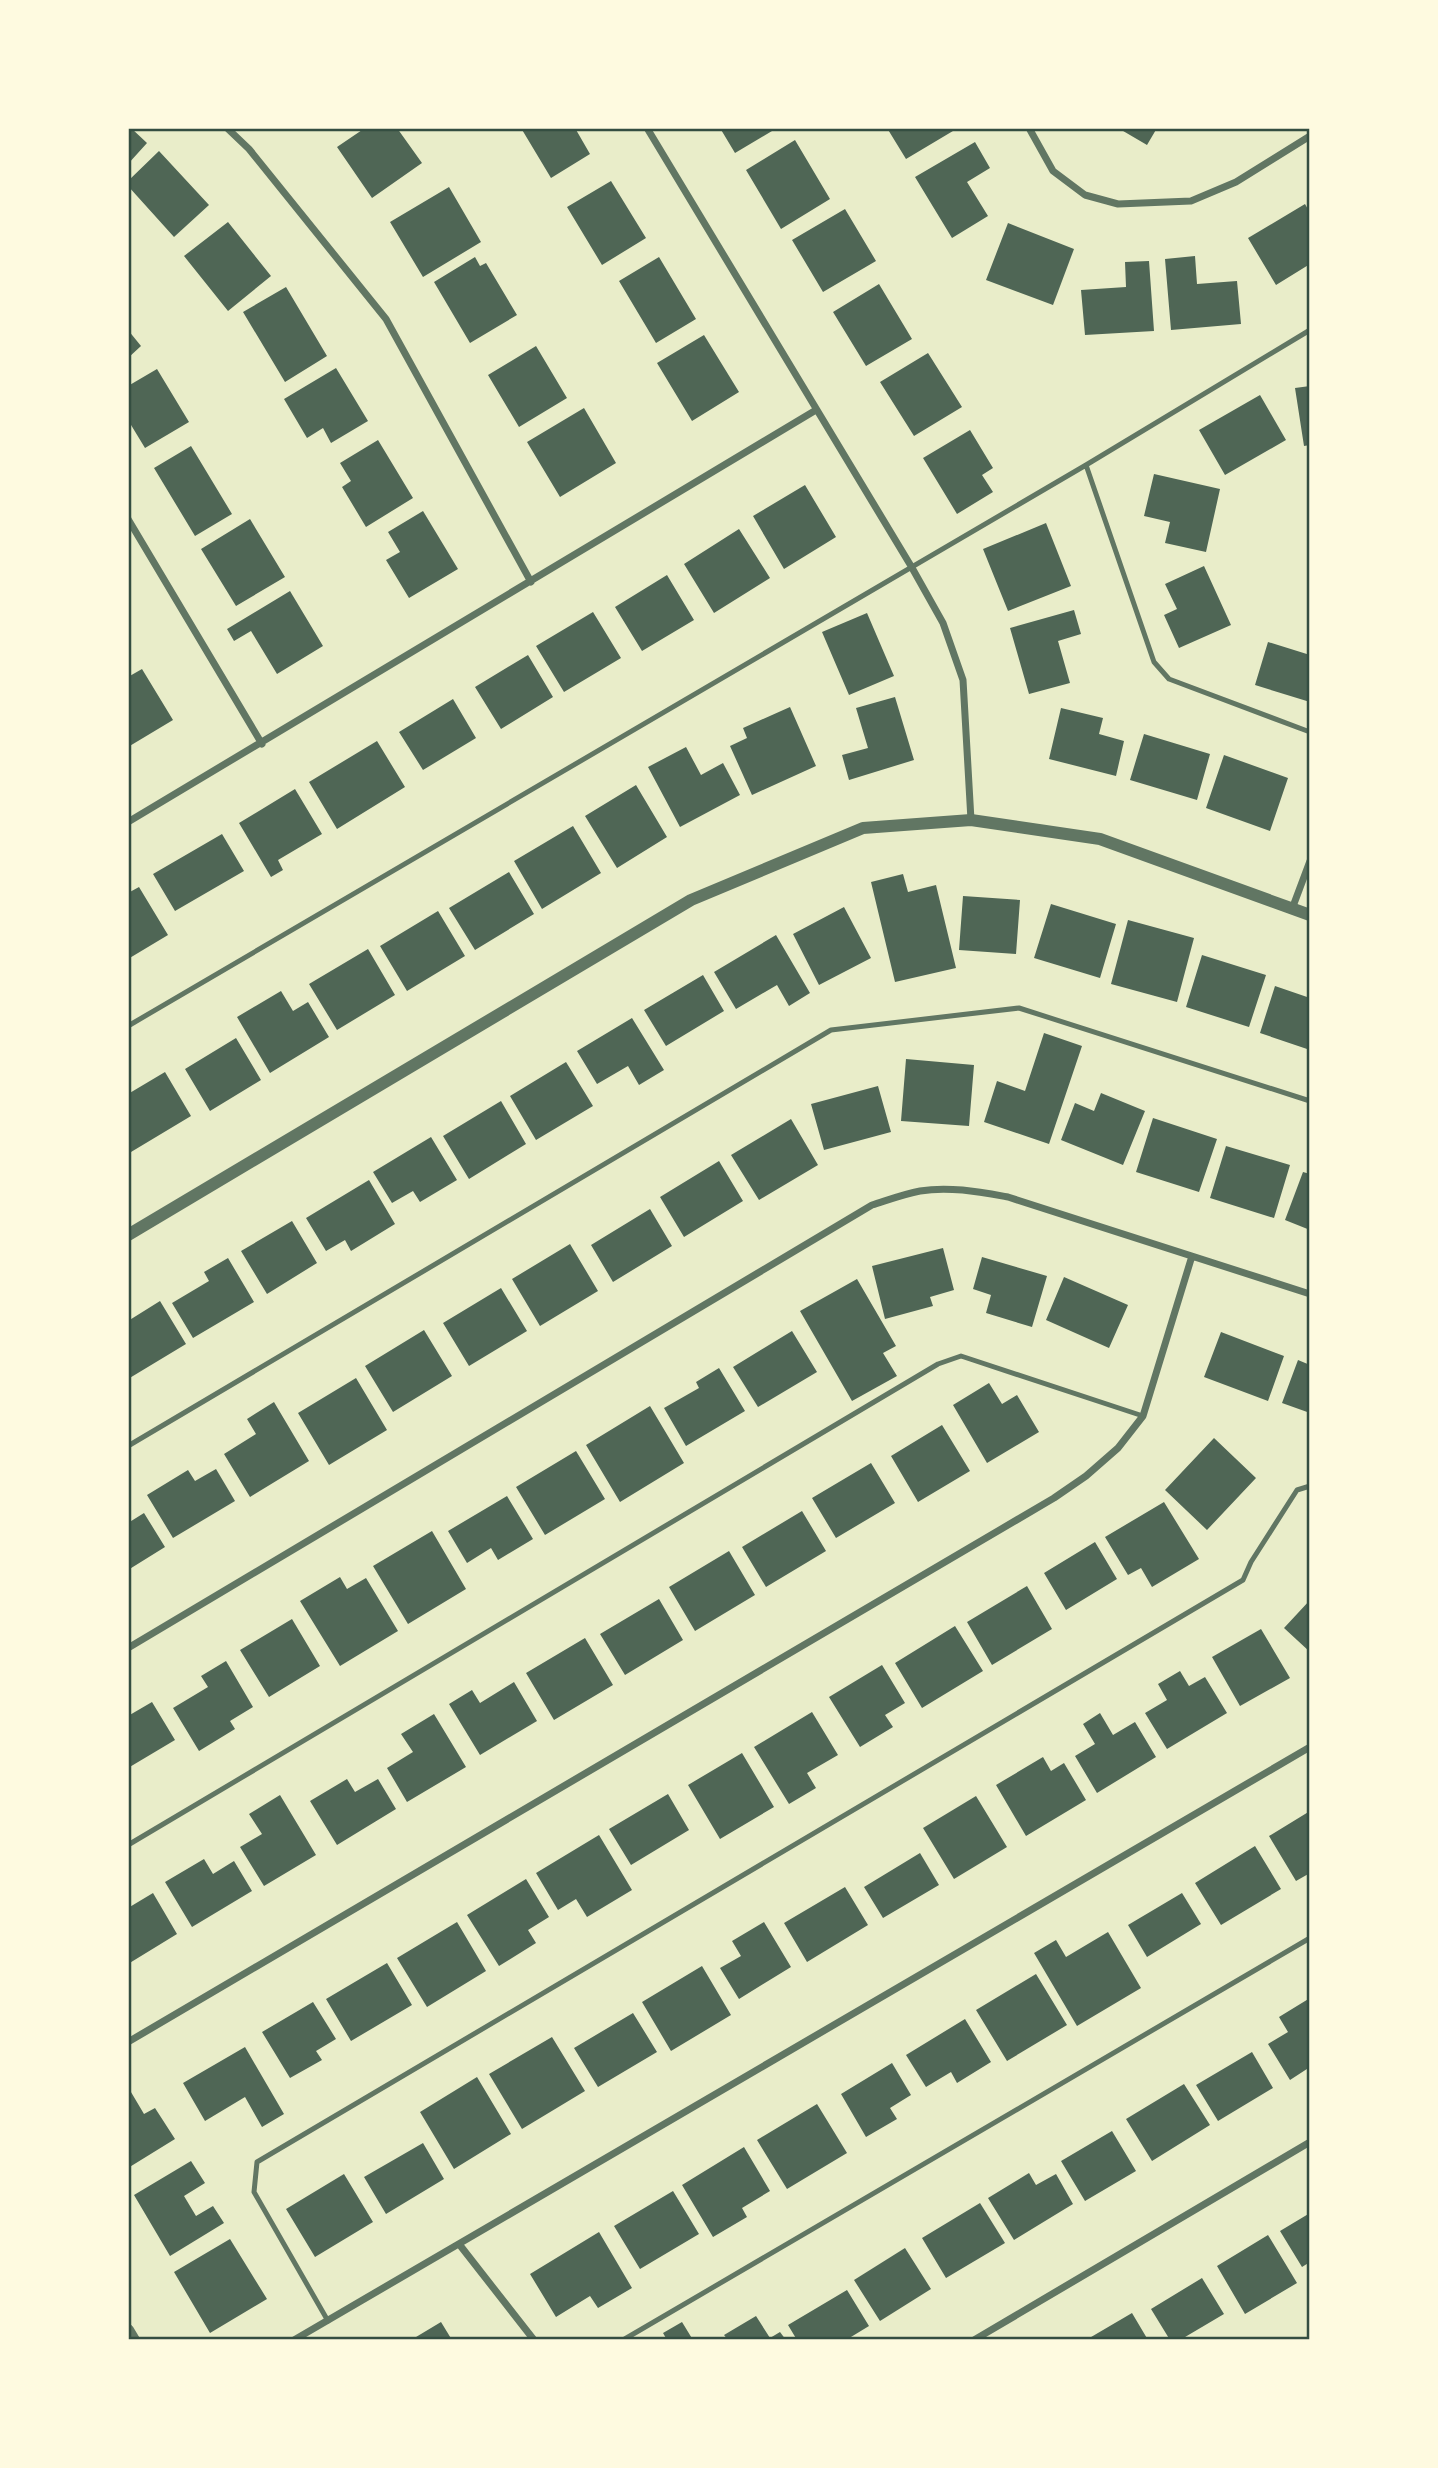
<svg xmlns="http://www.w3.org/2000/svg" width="1438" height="2468" font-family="Literata,serif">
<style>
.building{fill:#4f6655}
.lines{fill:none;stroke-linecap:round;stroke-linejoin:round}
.service{stroke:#617663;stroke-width:5}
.minor{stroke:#617663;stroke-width:7}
.tertiary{stroke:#617663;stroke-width:12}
.neatline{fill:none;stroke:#344e41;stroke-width:2.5}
</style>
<rect width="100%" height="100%" fill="#e9edc9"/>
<path class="building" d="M128 128H131L147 143 128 164Z
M365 128H397L422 163 372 198 337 147Z
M521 128H575L590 154 551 178Z
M720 128H777L735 153Z
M887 128H958L906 159Z
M1118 128H1157L1147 145Z
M795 140 830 199 781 229 746 170Z
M975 142 990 168 967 182 988 216 952 238 915 177Z
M159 151 209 205 174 237 128 186V181Z
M611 181 646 238 602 265 567 207Z
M449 187 481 242 423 277 390 222Z
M1305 204 1310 213V264L1276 285 1248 238Z
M845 209 876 261 823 292 792 240Z
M228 222 271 276 228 311 184 256Z
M1008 223 1074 249 1053 305 986 280Z
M1195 256 1197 284 1237 281 1241 324 1171 330 1165 259Z
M475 257 480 266 486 263 517 315 470 343 434 282Z
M659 257 696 319 656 343 619 281Z
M1149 261 1154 331 1085 335 1081 290 1126 287 1125 262Z
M879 284 912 339 866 366 833 312Z
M286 287 327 356 285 382 243 312Z
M128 330 141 346 128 358Z
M704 335 739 392 692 421 657 363Z
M536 346 567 398 519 427 488 375Z
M928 353 962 407 914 436 880 382Z
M336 368 368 421 331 443 323 428 307 438 284 399Z
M157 369 189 422 145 448 128 420V386Z
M1310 386V445L1304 446 1295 388Z
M1260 395 1286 440 1225 475 1199 430Z
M584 408 616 463 560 497 527 442Z
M970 430 993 468 982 475 993 492 957 514 923 458Z
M378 440 413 498 366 527 342 487 351 481 340 463Z
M191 446 232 514 195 536 154 468Z
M1154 474 1220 489 1206 552 1165 543 1170 522 1144 516Z
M805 485 836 537 784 569 753 516Z
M423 511 458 569 409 598 386 560 400 552 388 532Z
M250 519 285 577 236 606 201 549Z
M1046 523 1071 586 1008 611 983 549Z
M739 529 770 578 714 613 684 564Z
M1204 566 1231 625 1179 648 1164 615 1177 609 1165 584Z
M667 575 694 620 642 651 615 607Z
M290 591 323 646 277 674 251 631 234 641 227 629Z
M1074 610 1081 634 1058 641 1070 683 1029 694 1010 628Z
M593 612 621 658 564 692 536 646Z
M867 613 894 676 849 695 822 632Z
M1268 642 1310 655V702L1255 685Z
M528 655 553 697 501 729 475 687Z
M142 669 173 720 128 747V677Z
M895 697 914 760 849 780 842 755 868 748 856 708Z
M453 699 476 738 423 770 399 732Z
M790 707 816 766 752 795 730 746 747 738 743 728Z
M1061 708 1103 718 1099 734 1124 741 1116 776 1049 759Z
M1144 734 1210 754 1197 800 1130 780Z
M377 741 405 787 337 829 309 782Z
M686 747 701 775 723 763 740 795 680 827 648 767Z
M1224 755 1288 778 1270 831 1206 808Z
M636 785 667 837 617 868 585 816Z
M295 789 322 834 278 860 283 870 271 877 239 823Z
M573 826 601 873 542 909 514 861Z
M222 834 244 871 175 911 153 874Z
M509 872 534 914 475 950 449 908Z
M903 874 908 892 936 885 956 968 895 982 871 882Z
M139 887 168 935 128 959V893Z
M963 896 1020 900 1016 954 959 950Z
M1051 904 1116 924 1100 978 1034 958Z
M844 907 871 958 819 985 793 934Z
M438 911 465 956 407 991 380 946Z
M1128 920 1194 938 1177 1002 1111 984Z
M776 935 810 993 789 1006 777 985 736 1009 714 972Z
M368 949 395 995 337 1030 309 984Z
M1202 955 1266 975 1249 1027 1186 1007Z
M703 975 724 1011 666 1046 644 1010Z
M1275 986 1310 998V1050L1260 1033Z
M281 991 293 1011 308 1002 329 1037 270 1073 237 1017Z
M632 1018 664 1070 639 1085 628 1066 597 1084 577 1051Z
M1044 1033 1082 1046 1049 1144 984 1122 997 1081 1025 1091Z
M236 1038 261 1080 210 1111 185 1069Z
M906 1059 974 1065 969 1126 901 1121Z
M566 1062 593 1106 536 1140 510 1096Z
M165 1072 191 1116 131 1152 128 1146V1094Z
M878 1086 891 1132 824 1150 811 1104Z
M1101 1093 1145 1111 1123 1165 1061 1140 1075 1103 1094 1111Z
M501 1101 526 1144 469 1179 443 1136Z
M1153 1118 1217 1139 1199 1192 1136 1172Z
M791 1119 818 1165 759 1200 731 1155Z
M431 1137 457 1180 420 1202 413 1191 392 1203 373 1172Z
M1226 1146 1290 1165 1274 1218 1210 1198Z
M719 1161 743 1201 684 1237 660 1197Z
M1303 1172 1310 1174V1230L1285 1220Z
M369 1180 395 1224 351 1251 345 1240 326 1251 306 1218Z
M650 1209 672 1246 613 1282 591 1245Z
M292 1221 317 1263 267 1294 241 1251Z
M570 1244 598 1291 540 1326 512 1279Z
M943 1248 954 1290 930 1297 933 1306 885 1319 872 1266Z
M982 1257 1047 1276 1032 1327 986 1313 991 1295 973 1289Z
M228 1258 254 1302 193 1338 172 1303 209 1281 204 1272Z
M1064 1277 1128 1305 1109 1348 1046 1320Z
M857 1279 896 1346 883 1353 897 1376 852 1401 800 1311Z
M501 1288 527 1331 469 1366 443 1323Z
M160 1301 186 1344 128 1379V1321Z
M424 1330 452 1376 393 1412 365 1366Z
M792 1331 817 1372 758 1407 733 1367Z
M1221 1332 1284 1356 1268 1401 1204 1377Z
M1298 1360 1310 1365V1413L1282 1403Z
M719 1368 745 1411 686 1446 664 1408 699 1388 696 1382Z
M356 1378 387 1430 329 1465 298 1413Z
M989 1383 1002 1404 1017 1395 1039 1432 987 1463 953 1405Z
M274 1402 309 1461 250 1497 224 1454 256 1434 247 1419Z
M650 1406 684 1463 620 1502 586 1445Z
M942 1425 970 1471 918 1502 891 1456Z
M1214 1438 1256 1478 1207 1530 1165 1490Z
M576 1451 605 1499 545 1535 516 1487Z
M871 1463 895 1503 836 1538 812 1498Z
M216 1469 235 1501 173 1538 147 1495 188 1470 195 1481Z
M507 1496 533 1539 498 1560 491 1548 467 1563 448 1531Z
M1164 1502 1199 1559 1152 1587 1141 1568 1128 1575 1105 1537Z
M802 1511 826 1551 766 1587 742 1547Z
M144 1513 165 1547 128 1570V1523Z
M432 1531 466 1589 408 1624 373 1566Z
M1095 1542 1117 1579 1066 1610 1044 1573Z
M729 1551 755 1595 695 1631 669 1587Z
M340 1577 347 1589 366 1578 398 1631 340 1666 300 1601Z
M1027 1586 1052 1629 992 1665 967 1622Z
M659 1599 683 1640 625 1675 600 1634Z
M1310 1600V1652L1284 1628Z
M292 1619 320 1666 269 1697 240 1650Z
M955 1626 983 1671 922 1708 895 1663Z
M1261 1629 1290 1678 1240 1706 1212 1657Z
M585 1638 613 1685 554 1720 526 1673Z
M226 1661 253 1707 230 1721 235 1729 199 1751 173 1708 208 1687 201 1676Z
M882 1665 905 1703 885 1715 893 1727 860 1747 829 1697Z
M1180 1671 1189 1686 1205 1677 1227 1713 1167 1749 1145 1713 1167 1700 1158 1684Z
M514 1682 537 1721 480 1755 449 1704 472 1690 480 1703Z
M152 1702 175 1740 128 1768V1716Z
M812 1712 838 1755 807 1773 816 1788 789 1804 754 1747Z
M1100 1713 1113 1735 1135 1722 1156 1757 1097 1793 1075 1756 1095 1744 1083 1724Z
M434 1714 466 1767 407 1802 387 1768 413 1752 401 1734Z
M742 1753 774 1807 720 1839 688 1785Z
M1043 1757 1051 1771 1064 1763 1086 1800 1026 1836 996 1785Z
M347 1779 355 1792 378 1779 396 1809 337 1845 310 1801Z
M668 1794 689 1830 631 1865 609 1829Z
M280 1795 316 1855 264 1886 240 1847 262 1834 249 1814Z
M976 1796 1007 1847 954 1879 923 1828Z
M1310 1811V1873L1296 1881 1269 1836Z
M599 1835 632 1890 587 1917 576 1899 558 1910 536 1873Z
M1255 1846 1281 1889 1221 1925 1195 1883Z
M920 1853 939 1885 883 1918 864 1887Z
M204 1859 213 1874 234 1861 252 1891 192 1927 165 1882Z
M526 1879 549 1917 528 1930 536 1943 499 1966 467 1915Z
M845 1887 868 1925 807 1962 784 1923Z
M153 1893 177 1934 128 1964V1908Z
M1182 1893 1201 1924 1147 1957 1128 1925Z
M457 1922 486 1971 427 2007 397 1958Z
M764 1922 791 1967 739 1999 720 1968 741 1956 732 1941Z
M1108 1932 1141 1988 1077 2026 1034 1953 1056 1940 1066 1957Z
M387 1963 412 2005 351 2041 326 1999Z
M702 1966 731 2015 671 2051 642 2002Z
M1036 1974 1067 2025 1007 2061 976 2010Z
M1310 1998V2067L1290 2080 1268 2044 1288 2032 1279 2017Z
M313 2002 336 2039 316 2051 322 2060 290 2078 262 2032Z
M633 2013 657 2052 598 2087 574 2048Z
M965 2019 991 2062 957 2083 951 2072 926 2087 906 2055Z
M552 2037 585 2091 522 2129 489 2074Z
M245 2047 284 2114 262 2127 245 2097 205 2121 183 2083Z
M1252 2052 1273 2088 1218 2121 1196 2085Z
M892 2063 911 2095 890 2108 897 2119 866 2137 841 2094Z
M477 2077 511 2134 454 2169 420 2112Z
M1184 2084 1210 2125 1152 2161 1126 2119Z
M128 2087 144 2114 155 2108 175 2139 128 2168Z
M817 2104 847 2153 787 2189 757 2140Z
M1112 2131 1136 2171 1085 2201 1061 2161Z
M423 2143 444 2179 386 2214 364 2177Z
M744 2147 770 2191 742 2208 747 2217 713 2237 682 2185Z
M191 2161 205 2183 184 2196 196 2216 213 2206 224 2223 170 2256 134 2195Z
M1029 2173 1036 2185 1056 2174 1073 2204 1014 2240 988 2198Z
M344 2174 373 2222 315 2257 286 2209Z
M673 2191 699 2234 640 2269 614 2226Z
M980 2203 1005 2243 946 2278 922 2238Z
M1310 2213V2262L1302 2267 1280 2231Z
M599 2232 632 2288 598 2308 590 2296 556 2317 530 2274Z
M1268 2235 1297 2283 1245 2314 1217 2266Z
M230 2239 267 2299 210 2333 174 2272Z
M905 2248 931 2289 880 2321 854 2280Z
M1202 2278 1224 2314 1180 2340H1170L1151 2309Z
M847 2290 869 2326 846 2340H797L788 2325Z
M1132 2313 1148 2340H1086Z
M756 2316 770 2338 780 2332 786 2340H728L724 2335Z
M441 2322 452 2340H411Z
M682 2322 693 2340H667L663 2333Z"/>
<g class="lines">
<path class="service" d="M1086 465 1154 662 1169 679 1310 732
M128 1026 1086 465 1310 330
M128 1446 831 1030 1019 1008 1310 1101
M128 1845 938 1364 961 1356 1143 1416
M328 2321 254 2192 257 2162 1243 1580 1251 1562 1297 1490 1310 1486
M623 2340 1310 1938"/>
<path class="minor" d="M227 128 249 149 386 319 531 582
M647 128 911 566 943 623 963 680 971 820
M1029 128 1053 171 1085 195 1118 204 1191 201 1236 182 1310 136
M128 519 262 744
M128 822 816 410
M1292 909 1310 861
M128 1648 872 1205C888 1200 904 1194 920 1191 949 1186 980 1192 1008 1197L1310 1294
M128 2042 1054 1498 1086 1476 1118 1448 1143 1416 1192 1256
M459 2244 534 2340
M294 2340 1310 1747
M974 2340 1310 2142"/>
<path class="tertiary" d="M128 1235 691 900 863 828 971 820 1100 839 1310 915
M128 2330 134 2340"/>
</g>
<rect width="1438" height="2468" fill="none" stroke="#fefae0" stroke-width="259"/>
<rect x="130" y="130" width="1178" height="2208" class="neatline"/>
</svg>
